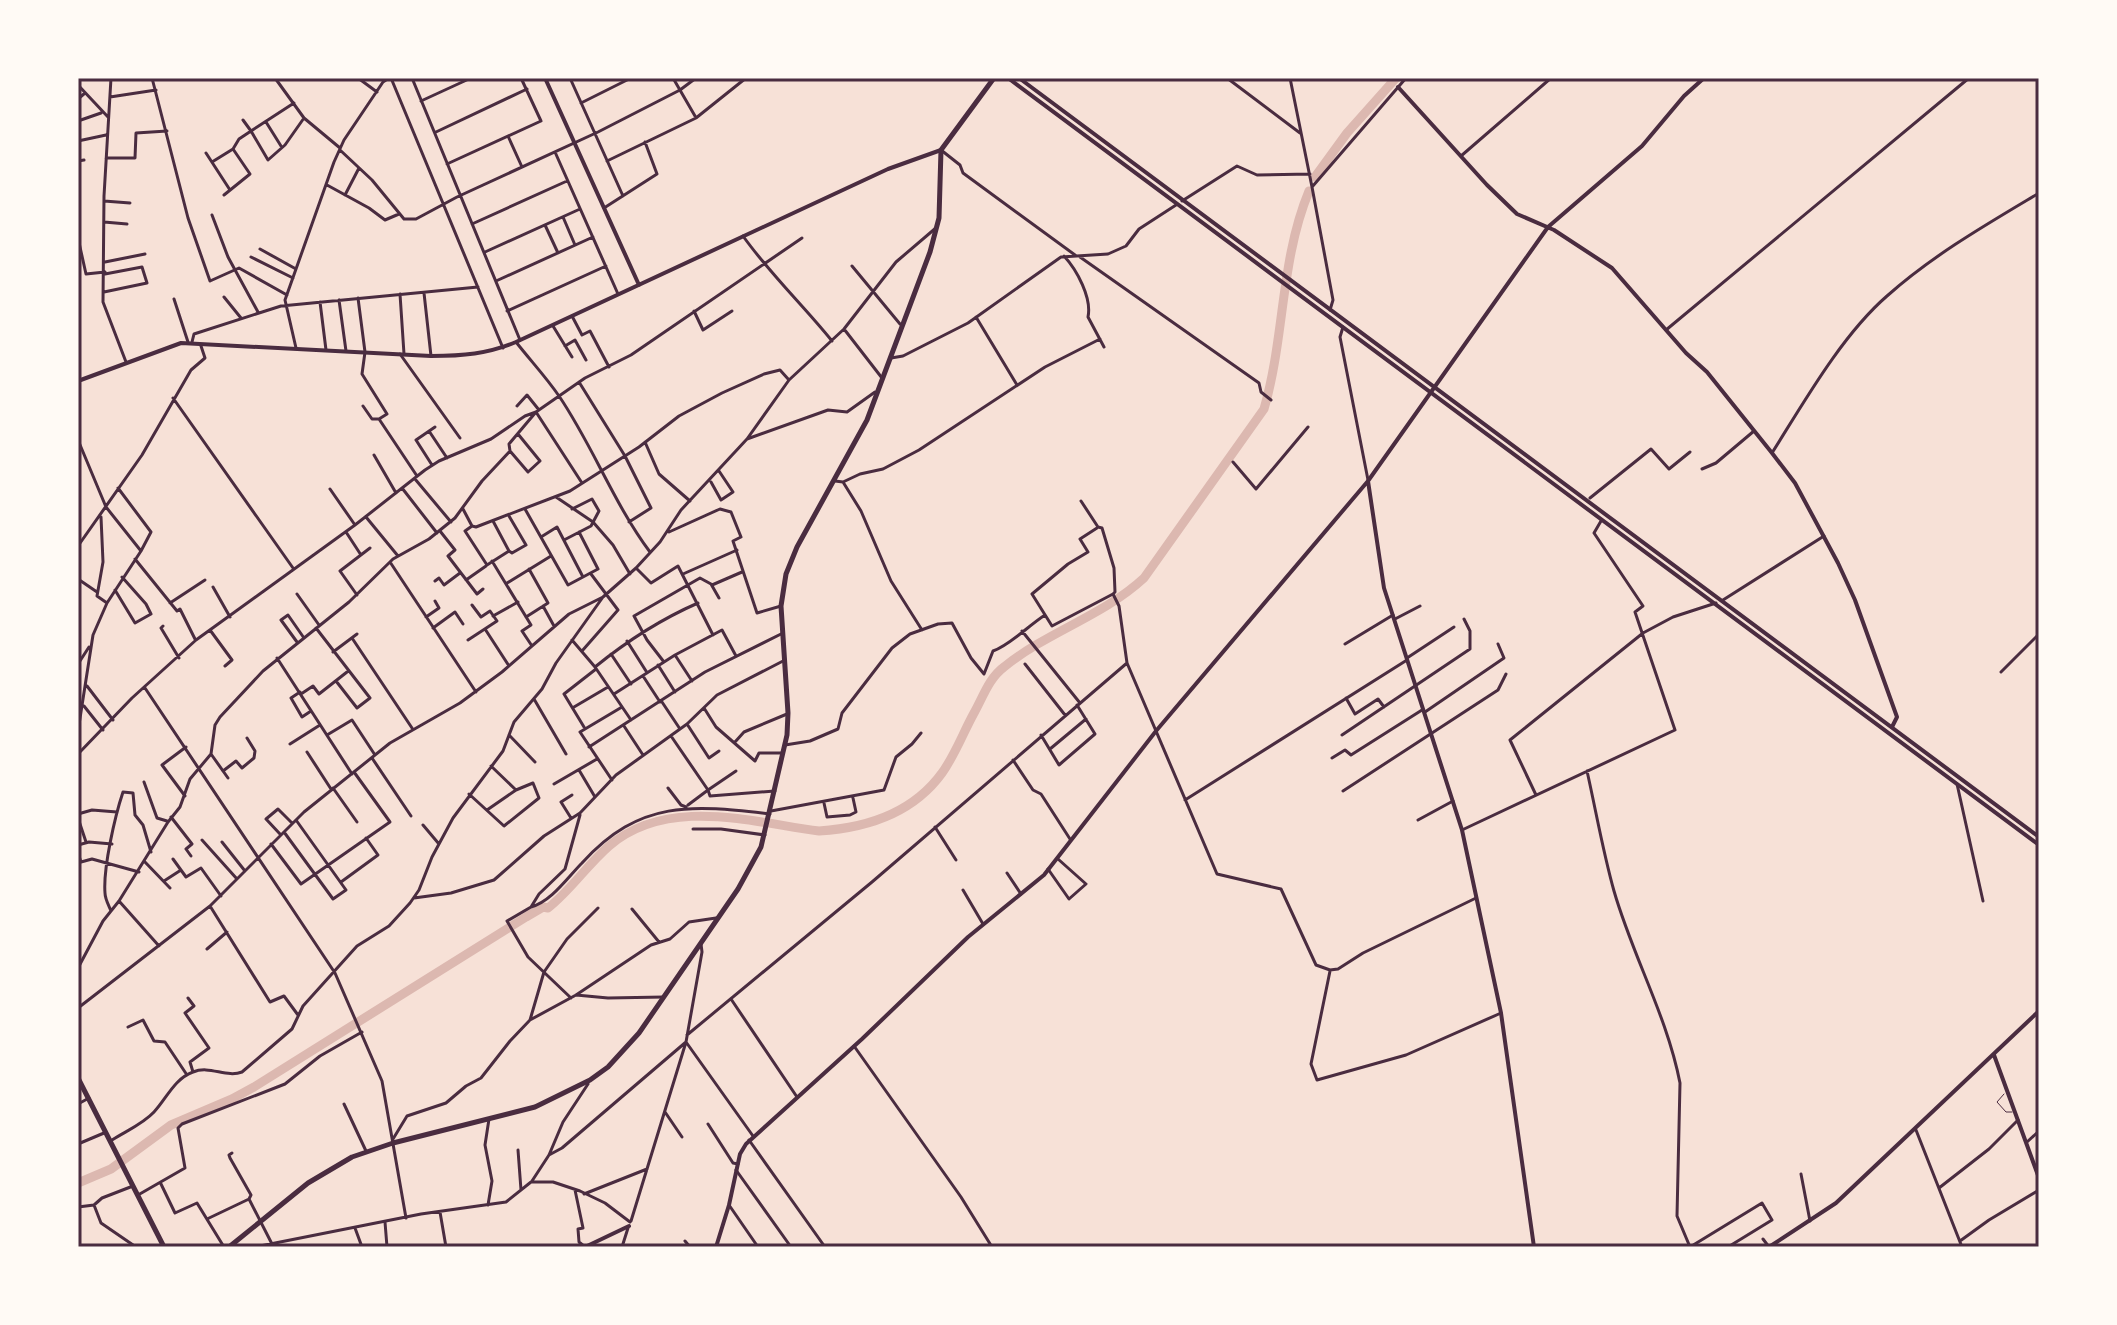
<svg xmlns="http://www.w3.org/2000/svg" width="2117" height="1325" font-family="'Exo 2',sans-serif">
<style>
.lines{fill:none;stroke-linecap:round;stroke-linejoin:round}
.river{stroke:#dcb8b0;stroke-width:9}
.service{stroke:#4a2c40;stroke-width:1}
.minor{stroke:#4a2c40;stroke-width:3}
.tertiary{stroke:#4a2c40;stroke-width:4}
.secondary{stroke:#4a2c40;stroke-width:4}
.primary{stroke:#4a2c40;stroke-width:5}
.neatline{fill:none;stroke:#4a2c40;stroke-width:3}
</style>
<rect width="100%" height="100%" fill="#f7e1d7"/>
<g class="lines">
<path class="river" d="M1315 177 1347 133 1396 78
M78 1183 111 1169 171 1125 232 1099 254 1087 526 917 543 907 548 908C571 890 587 865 609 846 668 796 750 822 819 831 866 828 913 813 942 773 955 755 963 733 974 713 983 697 989 678 1004 667 1047 632 1103 616 1144 578L1264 409C1285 337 1280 261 1309 191"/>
<path class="service" d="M2004 1094 1997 1102 2006 1112H2012"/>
<path class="minor" d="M111 78 104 196 103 302 126 362
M152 78 188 218 210 281 239 268 287 295
M275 78 304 118 340 148
M358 78 377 92
M391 78 503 348
M412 78 520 340
M570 78 623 196
M673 78 695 116
M1227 78 1300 133
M1290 78 1312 187
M78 85 108 117
M110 97 156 90
M78 99 85 93
M421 101 471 78
M581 103 631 78
M243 120 251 131 294 103
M78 121 101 113
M266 122 281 146
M436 132 527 89
M508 136 522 167
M78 141 106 135
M340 150 372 180 404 219H416L457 197 598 132 680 90 696 78
M941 150 960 165 963 173 1075 255
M555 152 618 294
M206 153 230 190
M1461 156 1551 78
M106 158H135L136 133 167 131
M78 161 84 160
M607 161 696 118 746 78
M212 162 233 149
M447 164 541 121 521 78
M327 185 369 208 385 220 399 214
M224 195 250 174 233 149 239 139 251 131 268 160 285 145 304 118
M345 195 359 168
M104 201 130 203
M1182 201 1237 166 1257 175 1310 174
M604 208 657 174 645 142
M212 215 228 257 258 312
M563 217 575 245
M104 222 127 224
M472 224 567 181
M545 225 558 253
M743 236C770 274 803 305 832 341
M78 238 86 274 105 272
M260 249 296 269
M485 252 580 209
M1064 256C1077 270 1092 298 1088 317L1104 347
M251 257 293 278
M1080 257 1259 383 1261 392 1271 400
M105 262 145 254
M852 266 900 324
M496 281 593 237
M104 292 147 283 142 267 105 274
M424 293 431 356
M400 294 404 354
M224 297 241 318
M358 298 365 352 362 374 387 414 379 419
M174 299 188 342
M339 300 346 351
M320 302 326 350
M1330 310 1333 300 1312 187 1406 78
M507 311 606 266
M694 311 703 330 732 311
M572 316 582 335 590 331 609 367
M976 317 1017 385
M553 326 572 357
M1343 327 1340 337 1368 480
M844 329 882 378
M1666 330 1969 78
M192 342 194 334 281 306 478 287
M516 342C530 360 546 377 559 396 593 446 614 504 650 552
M565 346 575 340 586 360
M296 348 285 300 334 162 344 140 383 82 389 78
M400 354 460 438
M891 358 903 356 968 323 1061 257 1108 254 1126 246 1139 229 1176 205
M579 382 625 456 651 508 629 522
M173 398 293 568
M363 406 372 419H379L417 476
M517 406 527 395 539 410
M536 412 582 483
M429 431 447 458
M747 439 828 410 847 412 875 392
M78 440 106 507 141 551 107 603 93 635 78 731
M645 442 659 474 690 501
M510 451 528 472 540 461 518 434
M1772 453C1804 402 1842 335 1887 296 1933 255 1987 224 2039 193
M374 455 396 493
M1233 462 1256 489 1308 427
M432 465 416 440 435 427
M1702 469 1716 463 1754 431
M415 479 451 522
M835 481 843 482 860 474 883 469 919 450 1045 367 1100 339
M711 482 721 500 733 492 719 471
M843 482 861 511 891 581 922 630
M118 488 151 532 141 551
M402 488 437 533
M330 489 355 525
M556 497 593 522 613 545 630 574
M1590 498 1651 449 1669 469 1690 452
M1081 501 1098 527 1102 528 1114 568 1115 592 1113 594 1119 606 1127 663 1217 874 1281 889 1316 965 1330 970 1338 969 1363 953 1476 898
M463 509 472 526
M525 509 568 585 598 569 579 532
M101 517 103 562 97 596 107 603
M366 517 398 556
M472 526 476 527 570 491 639 447 679 416 722 393 764 374 780 370 789 380
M472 526 465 531 487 565 509 551 493 521
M1097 528 1080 539 1088 552 1068 564 1032 594 1052 626 1113 594
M440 531 455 550 448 556 477 594 483 589
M346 532 361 555
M669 532 720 509 731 512 741 537 733 541 757 613 781 606
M541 537 557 527 583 577
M564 540 591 526 599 511 592 499 572 509
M78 546 142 455 191 370 205 358 201 346
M509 551 512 553 526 545 509 516
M135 559 177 611 180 609 195 639
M492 561 531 625 522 631 532 646
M390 562 476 692
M636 568 651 583 678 566 713 635
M683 574 737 550
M78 579 97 592
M466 580 486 566
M435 581 439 578 444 585 460 573
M507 583 551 556
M712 585 742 572
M213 587 230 617
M115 590 135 623 151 614 146 604 122 577
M297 594 319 625
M357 595 340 571 370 548
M1723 600 1824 536
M170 603 205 580
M543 606 554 626
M493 616 518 602
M426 617 439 608 435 601
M526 617 548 603 529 569
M1395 619 1420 606
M163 626 161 628 179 658
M316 628 370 698 357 708 336 681
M433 628 455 612 463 624
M485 629 509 666
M210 630 232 660 225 666
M1022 631 1080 703
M352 638 412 728
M468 640 497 621 490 611 481 617 472 605
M572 640 595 667 631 720
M627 641 646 671
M297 642 281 620 288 615 304 638
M1345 644 1393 615
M582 651 618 610 591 574
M333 652 357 634
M611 654 631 684
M675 655 692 681
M277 658 352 774
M1407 658 1454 627
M664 662 647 640 634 616 700 578 711 584 719 598
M78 664 89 647
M1025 664 1065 715
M658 665 675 692
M595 667C627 641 659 620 698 603
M2001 672 2039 634
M643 676 660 702
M87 686 113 720
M145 688 335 973 382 1081 406 1218
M300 692 291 698 302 717 311 711
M301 694 313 686 319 694 347 672
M614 694 675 655 722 630 736 656
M1346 698 1355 714 1378 699 1384 707
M534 699 566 754
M662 702 680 729
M84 706 103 730
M574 707 608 687
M704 708 716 727 755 761 759 753H781
M1425 712 1504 658 1498 644
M687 724 709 758 719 751
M624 726 643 755
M584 727 564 694 596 669
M327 735 352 720 375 755
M509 735 535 762
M1041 735 1059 765 1095 734 1077 705
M1342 735 1470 649V631L1464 619
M671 736 708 790 736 771
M735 742 744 732 787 714
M290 744 320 725
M785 745 810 741 838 729 842 713 892 648 910 634 938 624 952 623 971 658 984 674 993 651C1010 645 1028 626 1045 615
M589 747 705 672 783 633
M1050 749 1086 719
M307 752 331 789
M78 754 132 698 196 640 355 525 425 470 439 461 491 439 525 416 536 412 585 378 631 355 802 238
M211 754 228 778
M372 758 411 816
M1332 758 1345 750 1351 755 1422 710
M1013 760 1033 790 1041 794 1070 839
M579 770 595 797
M223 771 236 761 242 768 254 758 255 751 247 738
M1587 771C1596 811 1603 852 1614 891 1633 957 1667 1016 1680 1083L1677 1216 1690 1247
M612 780 580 732 622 707
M144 782 157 818 167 821
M554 784 597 759
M1957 784 1983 901
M333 788 357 822
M668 788 681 805 686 807
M1343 791 1498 690 1506 674
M469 794 504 826 539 798 533 783 516 790 491 766
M1536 795 1510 740 1643 633 1673 617 1716 603
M185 796 162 765 186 747
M1185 800 1407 660
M824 803 827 817 850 815 856 812 853 798
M688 805 708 790 710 796 775 791
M487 810 516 790
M771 811 884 790 896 757 912 744 921 733
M78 814 92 810 117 812
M171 817 192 844 186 849 191 856
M78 818 86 842
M571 818 561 802 572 795
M1418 820 1453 801
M423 825 439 844
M935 827 956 860
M693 829H721L765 835
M1462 830 1675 730 1635 612 1643 606 1594 533 1601 521
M284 832 333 899 346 890 296 820
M280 834 266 819 278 809 292 823
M202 840 237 879
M222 842 245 871
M271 844 301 884 390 822 354 772
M78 845 89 842 112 844
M78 853 81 862 92 859 139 872
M173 859 186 877 201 868 221 896
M144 861 170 888
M1048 869 1069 899 1086 884 1058 859
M1007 873 1021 894
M164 881 181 870
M341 882 378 855 366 838
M963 890 983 924
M414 898 451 893 494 880 544 836 580 813 616 775 687 724 717 695 783 661
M119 901 159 946
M210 906 270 1002 284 996 298 1015
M531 907C551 902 568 877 582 863 640 799 692 805 770 814
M632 909 659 942
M111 911C109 906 105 899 105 893 103 868 115 816 123 792L133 793 135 815 143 825 151 852
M207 949 227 932
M78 968 103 921 119 901 168 822 180 807 190 779 211 754 215 725 220 717 263 671 349 602 393 559 429 539 455 518 482 481 510 451 509 444 536 412
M1330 971 1311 1064 1317 1080 1406 1055 1501 1013
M576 995 608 998 664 997
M188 998 194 1006 185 1013 209 1048 190 1062 193 1072
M571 998 528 957 507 921 531 907 539 894 565 869 580 815
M731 999 797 1097
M78 1008 210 906 304 812 390 743 460 703 502 672 569 614 603 597
M530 1020 544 972 567 939 598 908
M128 1027 143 1020 154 1041 165 1042 187 1075
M687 1035 872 882 1127 663
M854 1046 961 1197 992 1247
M78 1104 89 1098
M344 1104 366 1151
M665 1112 682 1137
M708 1124 733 1163 738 1164
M1916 1130 1962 1247
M393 1139 407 1116 446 1103 466 1086 481 1078 510 1041 530 1020 576 995 651 945 670 939 689 922 716 918
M112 1140C126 1131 143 1124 154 1112 167 1098 174 1079 193 1072 210 1065 226 1078 242 1072L292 1029 303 1006 357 946 389 926 410 903 419 890 432 857 453 818 503 751 514 722 542 689 556 663 603 597 636 568 660 542 681 510 747 439 789 380 844 329 896 262 937 227
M749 1140 825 1247
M2027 1142 2039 1131
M78 1144 104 1133
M518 1150 521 1190
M232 1153 229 1155 230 1158 251 1195 249 1199 272 1244
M549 1155 562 1148 686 1042 753 1136
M736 1170 791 1247
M1801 1174 1810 1221
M532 1181 549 1155 563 1122 588 1084
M161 1184 175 1213 197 1203 224 1247
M1939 1188 1989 1149 2018 1120
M575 1190 583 1228 578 1229 579 1242 585 1247
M584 1194 647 1169
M138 1195 185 1168 178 1128 182 1124 285 1084 320 1056 362 1032
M94 1205 101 1223 136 1247
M488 1205 492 1181 485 1145 489 1119
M729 1205 758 1247
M78 1207 94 1205 102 1198 133 1186
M440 1212 446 1247
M207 1219 249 1199
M631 1221 686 1042 702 952 701 944
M385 1222 387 1247
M355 1228 362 1247
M1763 1239 1769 1247
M685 1241 690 1247
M1960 1241 1989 1220 2039 1190
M1751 1246V1247
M255 1247 421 1214 506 1202 531 1182H553L580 1191 605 1203 630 1222
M622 1247 628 1228
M1690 1247 1762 1203 1772 1220 1728 1247"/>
<path class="tertiary" d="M545 78 639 285
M1398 87 1487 185 1517 214 1554 230 1612 268 1686 353 1707 372 1772 453 1795 483 1838 563 1855 600 1897 717 1892 727
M78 381 181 343 431 356C462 356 488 354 516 342L888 169 941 150
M1368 481 1384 588 1462 830 1501 1013 1534 1247
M1994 1055 2039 1178
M585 1247 629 1226
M716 1247 729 1205 740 1154 746 1144 862 1039 968 937 1044 875 1156 731 1368 481 1548 227 1642 146 1684 96 1704 78
M1769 1247 1836 1203 2039 1011"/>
<path class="secondary" d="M1008 78 2039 845
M1019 78 2039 837"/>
<path class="primary" d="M78 1078 164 1247
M229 1247 308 1183 352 1157 393 1143 535 1107 590 1080 608 1067 639 1033 738 889 761 847 787 735 788 713 781 606 786 574 797 547 867 420 930 252 939 218 941 150 994 78"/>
</g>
<rect width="2117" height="1325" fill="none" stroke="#fffaf5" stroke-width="160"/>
<rect x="80" y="80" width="1957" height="1165" class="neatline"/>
</svg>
